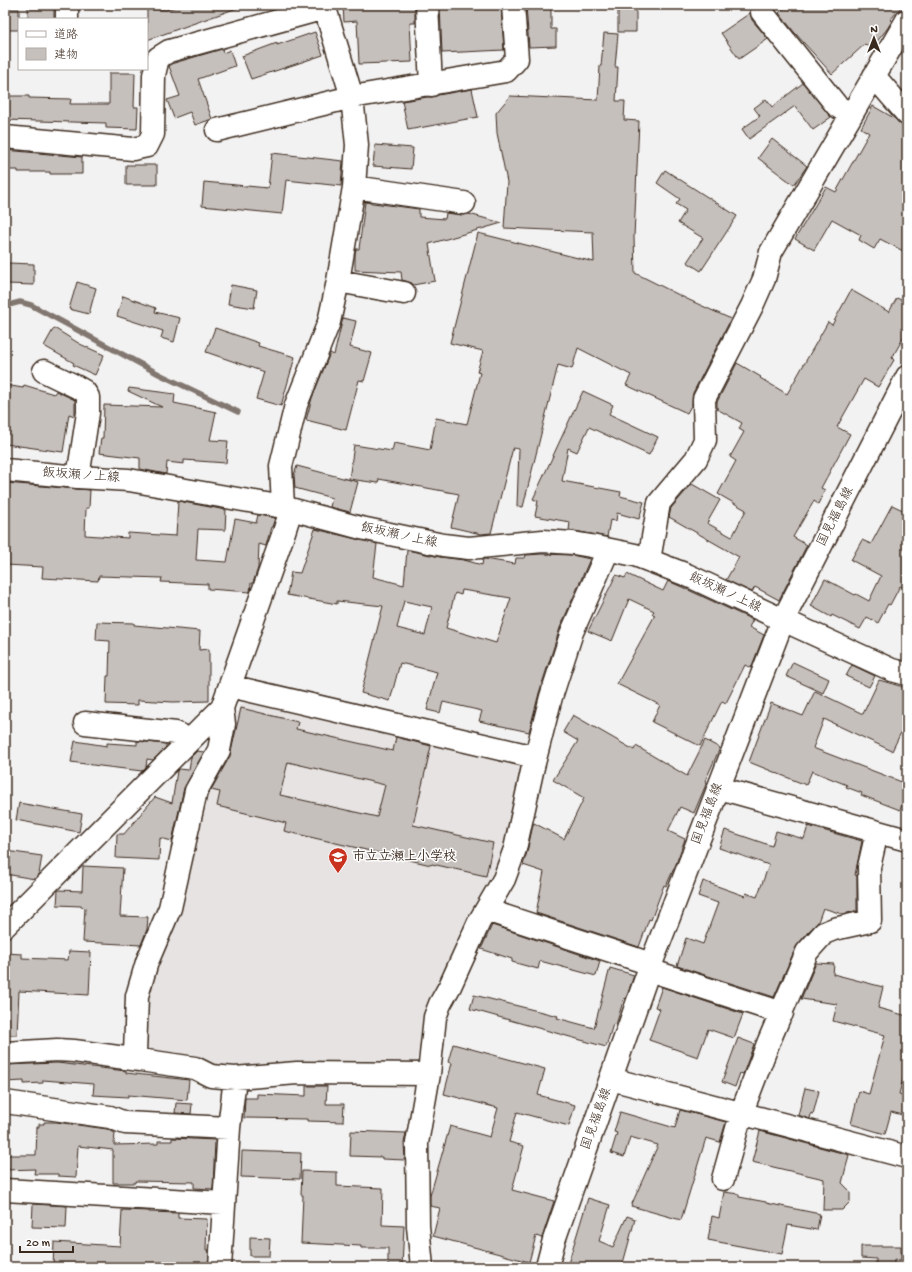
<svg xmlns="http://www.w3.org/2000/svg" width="912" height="1272" font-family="'Gochi Hand','Klee One',sans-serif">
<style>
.built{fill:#e6e3e2}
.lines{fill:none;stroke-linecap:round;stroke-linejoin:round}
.stream{stroke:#827770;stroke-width:5.5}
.building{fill:#c6c0bd;stroke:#3b2a1e;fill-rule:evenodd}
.minor-casing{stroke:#3b2a1e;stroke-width:25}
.major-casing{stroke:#3b2a1e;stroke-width:25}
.minor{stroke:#fff;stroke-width:22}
.major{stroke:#fff;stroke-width:22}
.labels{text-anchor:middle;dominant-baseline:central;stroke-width:3;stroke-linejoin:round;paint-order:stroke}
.street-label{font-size:13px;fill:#3b2a1e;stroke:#fff}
.poi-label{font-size:13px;font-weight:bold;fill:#3b2a1e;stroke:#fff;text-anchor:start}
</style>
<rect width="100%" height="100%" fill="#f3f2f2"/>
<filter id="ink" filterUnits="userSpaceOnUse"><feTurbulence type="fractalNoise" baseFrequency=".025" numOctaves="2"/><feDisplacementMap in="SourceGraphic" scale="8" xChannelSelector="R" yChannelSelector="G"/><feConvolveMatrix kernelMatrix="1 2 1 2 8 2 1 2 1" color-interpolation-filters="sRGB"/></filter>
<g filter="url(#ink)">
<path class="built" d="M247 702 398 734 526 765 510 830 502 855 460 931 443 974 417 1057 414 1077H286L143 1057 145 996 205 796 240 705Z"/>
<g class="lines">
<path class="stream" d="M5 306 20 302 31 305 159 374 238 412"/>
</g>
<path class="building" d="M28 5H54V19H28Z
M179 5H239L240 7 147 40V9L167 10Z
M343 5H415V23H410L412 62 359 64 357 21 344 22Z
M440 5H501L504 50 442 53Z
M526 5H551V29H556V46L529 47Z
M618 5H636V32H618Z
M787 5H903L890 20 892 21 887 29 871 49 865 44 832 74 795 33 779 13Z
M5 9H19V30H5Z
M750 13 752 20 768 39 739 59 721 33Z
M315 32 323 55 251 79 242 56 277 43V45Z
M604 33 618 34 615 67H618L616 101H625L624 120 639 121 634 237 635 273 687 299 731 319 693 393 692 404 687 413 626 385 631 375 578 348 572 369 558 365 523 507 517 506 519 449 513 448 491 533 481 534 451 527 459 494 379 479 378 483 349 479 354 445 392 451 394 443 430 450 436 418 467 424 480 373 477 372 483 351 450 343 478 233 594 262 593 232 504 228 507 182 497 133 496 113 510 96 598 100 600 66H601Z
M222 49 223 53 230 50 235 66 198 79 212 119 195 125 190 112 174 118 167 100 180 96 169 66 174 63Z
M109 73H135L134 107H138L137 129 106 128V123L5 120V96H29V98L71 99 70 104H109Z
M803 83 831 117 813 130 795 106 749 139 742 129 760 116 754 108 766 99 772 107Z
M472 89 478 117 408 130 402 101 428 97H432L438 95Z
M873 106 894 118 903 126H907V253L880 239 874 249 859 240 861 235 832 219 814 250 795 239 826 187 836 192 869 133 861 128Z
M772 139 807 166 794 185 758 158Z
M375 145 413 148 411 169 373 166Z
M5 150 82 157V174H50V172H18V170H5Z
M272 153 343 161 341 186 286 180 282 214 202 206 204 182 268 188Z
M126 165H157V185H126Z
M665 170 737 216 701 271 687 262 703 238 678 223 686 210 676 204 680 199 657 183Z
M365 202 419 209V217L445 219 446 213 462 215 469 214 502 223 429 244 435 281 413 285 412 283 402 280 401 272 355 270V253L356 249H359Z
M8 263 34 264V285L7 284Z
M77 282 96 288 89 314 69 309Z
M231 285 257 290 254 308 228 304Z
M851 290 889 312 897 298 907 303V331L892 358 894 360 878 387 864 379 837 427 850 434 821 488 825 490 818 504 814 501 793 537 807 545 779 600 755 587 752 592 726 580 739 557 669 517 671 508 692 484 720 500 707 523 732 537 746 510 718 494 736 461 730 457 744 432 739 429 742 423 717 409V402L737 363 761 377 760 378 787 394 828 322 832 325Z
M123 296 156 308 155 312 180 318 174 342 161 338 163 331 117 316Z
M343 318 356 321 350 347 372 353 364 381 359 380 346 430 306 420 312 398 330 353 334 355Z
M54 328 80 344 104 355 95 375 73 365 74 363 44 346Z
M215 328 259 343 258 346 295 357 281 406 256 399 264 372 206 352Z
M5 385 23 388 24 385 54 394 56 391 75 400V415L74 416 69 414 63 452 5 444Z
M129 388 175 394 174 403 216 412 210 440 228 441 226 463 184 460V464L167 462 166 474 140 469V458L99 453 101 438H103L104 405 162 407 128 391Z
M583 391 613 405 609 414 658 437 649 455 589 427 577 452 568 448 562 481 621 492 620 496 644 502 639 519 617 513 616 521 610 520 607 537 569 530 570 522 535 516 538 501 533 499Z
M297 466 358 482 350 512 330 507 332 498 295 488 294 475Z
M5 483 90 490 89 508H86L85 535 128 538V533L176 536 178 501 226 510 225 530 198 529 196 560 227 562 235 519 256 523 258 515 275 518 272 527H271L266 546 259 544 258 568 253 583H251L250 592 208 589V584L161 582 162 578 99 576 98 581 42 578 43 567 5 565V530H8L9 499H5Z
M892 505 907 512V590L900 586 890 605 888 604 878 623 867 617 860 629 832 615 831 617 811 606 825 579 855 595 856 594 869 601 881 576 851 560 862 540 871 544Z
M315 529 377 544 373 577 404 585 407 550 440 557 464 560 482 565 483 559H485L515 564 516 558H525L526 555 542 554 572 555 590 559 560 628 539 693 529 732 479 721 482 711 443 702 440 713 427 710 437 672 400 663 390 701 361 693 383 606 337 601V604L287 595 291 572 300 573ZM462 590 511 598 496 643 446 628 455 593 461 595ZM404 601 432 607 425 635 397 628Z
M627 574 663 591 668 581 682 587 753 620 749 627 764 635 751 668 745 665 726 703 722 701 700 746 652 722 660 705 617 684 655 615 652 614 654 611 629 599 612 641 588 631 616 575 625 578Z
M97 622 134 623V625L200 631 199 650 209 649V701L173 702 138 700V705L106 704 107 676H109L110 641 96 640Z
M793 662 829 679 823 693 786 676Z
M852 665 875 676 869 687 846 676Z
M879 680 907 688V720L892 751 824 719 813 748 907 784V791L900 810 861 795 862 793 846 787 847 785 812 771 806 785 749 762 771 703 803 716 815 691 863 714Z
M241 708 298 722 296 729 393 751 396 737 431 746 413 825 493 843 486 876 432 864 431 865 284 831 286 823 217 806 220 792 211 790 230 756ZM288 762 385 785 377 817 280 795Z
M573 715 634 750 636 746 687 776 705 740 720 748 705 781 707 782 694 813 680 807 668 831 685 839 676 864 666 886 664 885 651 920 649 919 639 947 536 913 544 872 523 865 527 852 533 825 534 823 564 839 584 798 553 780 578 741 563 732Z
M75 741 107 746V743L137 745V741L166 744V747L153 760 147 759 146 767 142 771 100 766 71 762Z
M197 751 204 752 184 788 172 841 160 838 159 860 116 858 117 834H124L155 797 172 803 177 771 179 769 189 770 191 757Z
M19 803 82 814 79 832 16 820Z
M808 826 862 841 855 875 857 876V911L842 914 823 908 818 922 808 932 796 947 774 997 677 966 686 938 703 944 718 903 698 896 703 881 745 896 746 893 757 897 769 865 719 848 725 830 772 846 776 831 804 839Z
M6 851 42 856 39 874 35 879 5 874Z
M83 866 123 868 120 916 148 917 147 929 141 945 83 942 85 908 81 907V906L57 905 58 890 82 891Z
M492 925 600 961 596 976 540 961 538 969 512 962V959L481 949Z
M69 951 91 952 89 995 19 991 17 1035H5V953L22 954V958L68 960Z
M816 963 834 964 833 974 883 987 878 1008 907 1016V1064L899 1094 907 1096V1116L891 1112 885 1134 851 1124 859 1091 869 1094 885 1035 833 1021 837 1004 801 999Z
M610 968 634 975 626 999 624 998 616 1025 613 1024 606 1047 470 1009 474 995 558 1016 557 1018 594 1028Z
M662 987 743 1014 734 1038 708 1029 698 1057 649 1040 660 1009 655 1007Z
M738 1038 754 1044 743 1074 740 1073 735 1087 722 1082Z
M453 1044 545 1069 538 1095 575 1105 569 1126 517 1112 509 1142 524 1146 512 1190 554 1201 542 1238 536 1236 529 1262 433 1236 440 1208 430 1206V1196L450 1126 490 1137 498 1108 444 1094 452 1063 448 1062Z
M57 1063 126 1071V1073L189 1080 187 1100 128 1095V1097L93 1095 94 1084 43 1080V1083L24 1084V1081L5 1082V1065Z
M306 1086H327L326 1104H344L343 1122 307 1121V1119L244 1118 245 1098H257V1094L306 1096Z
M805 1088 819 1091 813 1114 811 1113 810 1119 798 1115Z
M176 1103 192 1104 191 1114 175 1113Z
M680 1110 726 1122 720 1142 706 1138 681 1220 631 1206 658 1145 630 1137 624 1157 611 1153 617 1133 614 1132 620 1112 675 1128Z
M44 1122H56L107 1129 115 1133 114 1145 158 1144V1141H172V1138L215 1140 213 1189 194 1188V1182L135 1181V1183H113V1150L78 1146 76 1177 58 1176V1174H34L35 1169 5 1170V1155H36L37 1127H39V1124H44Z
M351 1131 406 1133 404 1143 405 1160 382 1159V1157L350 1156Z
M760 1131 849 1155 842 1183 850 1191V1202L842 1210H823L824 1179 752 1162Z
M242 1151 301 1153 300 1179 241 1177Z
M302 1171 337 1172V1186L383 1188 382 1225 404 1226 402 1267H388V1248H361V1246L301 1243 303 1195H301Z
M724 1192 739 1194V1197L766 1202V1203L820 1214 817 1230 788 1225 782 1254 708 1240 712 1216 719 1218Z
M588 1198 610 1205 599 1241 613 1247 627 1216 635 1219 622 1267H567Z
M33 1204 67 1206 66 1228 32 1227Z
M122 1210 149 1211V1212L178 1213V1218L207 1219 206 1250H209L208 1267H53L54 1242 120 1246Z
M250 1237 270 1238 269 1256H250Z
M861 1246H901V1260L894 1259V1267H876V1259L861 1258Z"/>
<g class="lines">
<g class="minor-casing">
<path id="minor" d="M427 5 431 85
M763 5 762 12 837 106 851 115
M67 19V5
M874 76 907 114
M217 130 352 97 506 71 517 59 513 5
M5 137 133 149 147 146 153 134 154 75 158 58 169 51 325 8
M354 187 464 203
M338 281 404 293
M44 371 77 387 84 391 88 397V413L78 477
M283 507 281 466 296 405 329 322 338 281 354 187 357 145 352 97 324 5
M649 560 659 503 696 459 705 440 704 399 752 306 764 279 771 252 907 20
M783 620 892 670 907 674
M230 686 535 757
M222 708 224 724 219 750 196 791 170 908 147 962 137 996 135 1054 140 1060 195 1068 211 1076 235 1078 297 1073 429 1074
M85 723 176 733 190 740
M719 788 907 840
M486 910 651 964
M5 926 222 708 283 535 291 510
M649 970 782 1013
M5 1053 57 1050 74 1051 140 1060
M611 1079 907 1157
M5 1102 110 1117 125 1123 229 1128
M723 1179 741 1114 769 1041 807 952 824 933 834 929 870 921 869 867 877 832
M5 1190 223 1203
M220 1267 229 1128 235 1078
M422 1267 418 1226 417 1143 429 1074 435 1017 440 1004 450 986 479 922 504 879 515 849 533 767 551 697 572 632 608 550"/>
</g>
<g class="major-casing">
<path id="major" d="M5 470 78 477 129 480 283 507 361 528 443 545 469 548 543 541 573 543 591 546 635 555 687 575 783 620
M547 1267 554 1240 651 964 783 620 907 377"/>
</g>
<use href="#minor" class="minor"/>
<use href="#major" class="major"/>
</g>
</g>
<defs>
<g id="school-pin" transform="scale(1)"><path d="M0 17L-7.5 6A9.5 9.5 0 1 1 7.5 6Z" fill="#c8321e" stroke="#fff"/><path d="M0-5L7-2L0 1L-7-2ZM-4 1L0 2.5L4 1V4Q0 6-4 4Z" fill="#fff"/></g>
</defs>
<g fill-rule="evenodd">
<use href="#school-pin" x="338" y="857"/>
</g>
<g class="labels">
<g class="street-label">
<text transform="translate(81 476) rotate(4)">飯坂瀬ノ上線</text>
<text transform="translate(836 517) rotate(-63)">国見福島線</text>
<text transform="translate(399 536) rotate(12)">飯坂瀬ノ上線</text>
<text transform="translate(725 593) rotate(25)">飯坂瀬ノ上線</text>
<text transform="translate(708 814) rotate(-69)">国見福島線</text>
<text transform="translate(597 1119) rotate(-70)">国見福島線</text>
</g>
<g class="poi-label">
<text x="352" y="857">市立立瀬上小学校</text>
</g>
</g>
<rect width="912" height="1272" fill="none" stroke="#fff" stroke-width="20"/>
<rect x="10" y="10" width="892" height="1252" fill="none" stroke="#3b2a1e" stroke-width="1.5" filter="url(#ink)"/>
<rect x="18" y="18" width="130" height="52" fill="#ffffff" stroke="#b1aaa5"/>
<rect x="26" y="31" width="20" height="6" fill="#ffffff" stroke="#b1aaa5"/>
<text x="54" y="38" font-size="12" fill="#3b2a1e">道路</text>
<rect x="26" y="48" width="20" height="12" fill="#c6c0bd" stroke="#b1aaa5"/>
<text x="54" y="58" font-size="12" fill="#3b2a1e">建物</text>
<g transform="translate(874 38)" stroke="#ffffff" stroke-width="3" paint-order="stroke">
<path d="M0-3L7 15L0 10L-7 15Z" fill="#3b2a1e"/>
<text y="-6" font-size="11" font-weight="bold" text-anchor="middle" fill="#3b2a1e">N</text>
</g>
<path d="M20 1246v6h53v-6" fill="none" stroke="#3b2a1e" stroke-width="2"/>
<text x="26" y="1246" font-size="12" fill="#3b2a1e" stroke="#ffffff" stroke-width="3" paint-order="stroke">20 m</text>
</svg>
